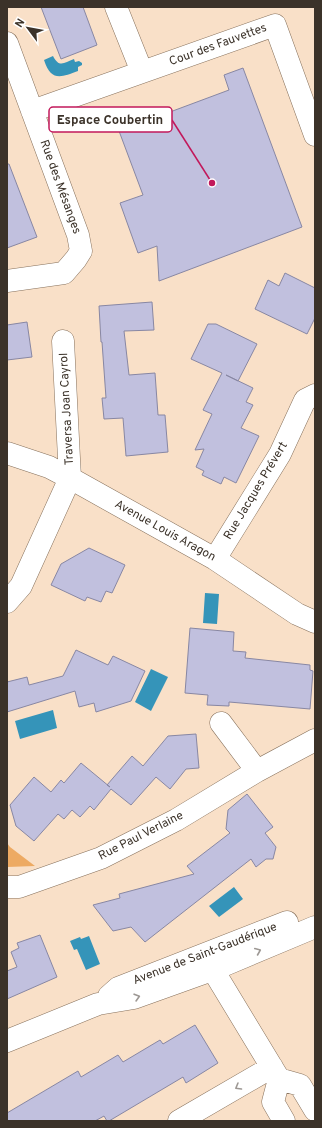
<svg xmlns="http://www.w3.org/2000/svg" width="322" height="1128" font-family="Overpass,sans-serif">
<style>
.green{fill:#edaa63}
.water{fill:#3594b9}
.building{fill:#c1c0de;stroke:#8887a3}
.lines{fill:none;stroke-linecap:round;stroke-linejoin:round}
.minor-casing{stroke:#87715c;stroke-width:23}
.minor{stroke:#fff;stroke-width:22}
.oneway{stroke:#9d9894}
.labels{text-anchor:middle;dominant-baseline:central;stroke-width:3.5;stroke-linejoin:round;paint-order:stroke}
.street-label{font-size:12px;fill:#3b3229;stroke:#fff}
.leader{fill:none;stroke:#c2185b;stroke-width:1.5}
.callout-dot{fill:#c2185b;stroke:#fff;stroke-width:1.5}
.callout{fill:#fff;stroke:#c2185b;stroke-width:1.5}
.callout-label{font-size:13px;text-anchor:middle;font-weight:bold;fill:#3b3229}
</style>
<rect width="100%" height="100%" fill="#f9e0c8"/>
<path class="green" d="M7 843 10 847 35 866 7 867Z"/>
<path class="water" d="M53 56C59 68 64 63 74 59L75 62 79 61 82 63V65L78 67V71C60 78 51 81 44 60Z
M205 593 219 594 217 624 203 623Z
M151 669 168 677 151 711 135 702Z
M53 710 57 728 20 739 15 721Z
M234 887 243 899 219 917 209 906Z
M89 936 100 964 86 970 77 949 74 950 70 941 80 937 81 939Z"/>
<path class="building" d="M41 7H83L97 45 61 59Z
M243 68 302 227 159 281 157 246 138 253 120 203 143 195 119 131 229 90 224 75Z
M7 164H9L37 237 7 248Z
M285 273 315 288V318L307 334 255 309 268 280 279 286Z
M152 302 154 330 124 331 129 375 155 373 158 415H165L168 452 126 456 123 418 104 419 102 398H106L102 342H101L99 306Z
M27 322 32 357 7 360V325Z
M208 324H216L257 344 238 381 226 375 253 388 246 402 253 405 241 428 259 436 236 483 224 477 221 484 202 475 204 471 196 467 204 449 195 450 212 414 203 410 222 373 191 359Z
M89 548 125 565 112 593 106 591 101 602 87 597 85 601 51 585 61 564Z
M190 628 234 632 233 651 246 652 245 658 310 665V670L313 671 310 709 229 702V706L207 705 208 695 185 693Z
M76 650 108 665 113 656 145 671 131 701 96 712 94 703 79 707 75 691 7 712V682L27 677 29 685 63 676Z
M196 734 199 768 186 769 170 789 156 777 131 805 111 789 94 810 90 806 80 817 72 810 64 819 58 814 34 841 16 826 10 805 34 777 51 792 61 780 64 783 81 763 110 787 107 785 132 756 143 766 168 736Z
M247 794 273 827 265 833 276 847 273 859H266L256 867 251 859 145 942 131 927 113 931 93 905 120 898 119 894 194 874 187 866 230 833 226 829 228 810Z
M40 935 57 977 7 999V971L17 967 11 952 19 948 17 943Z
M195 1025 218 1063 186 1083 183 1077 109 1121H107L104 1116 95 1121H7V1113L78 1071 81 1077 118 1055 123 1062 160 1040 163 1044Z"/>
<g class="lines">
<g class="minor-casing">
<path id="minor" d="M116 7 142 72
M7 43 78 235 81 251 76 259 64 273 7 281
M32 111 275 25 315 135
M7 453 49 467 70 478 215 559 297 614 315 622
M215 559 280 454 305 400 315 395
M7 602 21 586 70 478 63 341
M221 723 257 771
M7 887H19L101 858 176 820 257 771 315 740
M215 969 216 975 279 1079 300 1085 315 1110
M109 996 118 988 287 922
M7 1041 98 1004 134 998 215 969 315 927
M279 1079 273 1102 284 1121
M179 1121 272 1067"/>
</g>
<use href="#minor" class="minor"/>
</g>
<defs><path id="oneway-chevron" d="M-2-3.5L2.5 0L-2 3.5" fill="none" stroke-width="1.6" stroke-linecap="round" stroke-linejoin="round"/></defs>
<g class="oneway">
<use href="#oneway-chevron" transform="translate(258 951) rotate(-23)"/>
<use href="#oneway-chevron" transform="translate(137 997) rotate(-16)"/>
<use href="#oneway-chevron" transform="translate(238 1087) rotate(150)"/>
</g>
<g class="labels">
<g class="street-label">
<text transform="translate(218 45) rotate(-20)">Cour des Fauvettes</text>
<text transform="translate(60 187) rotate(70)">Rue des Mésanges</text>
<text transform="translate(67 409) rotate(-93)">Traversa Joan Cayrol</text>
<text transform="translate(256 491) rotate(-59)">Rue Jacques Prévert</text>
<text transform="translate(165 531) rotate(29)">Avenue Louis Aragon</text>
<text transform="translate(141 836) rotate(-27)">Rue Paul Verlaine</text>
<text transform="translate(205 954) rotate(-21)">Avenue de Saint-Gaudérique</text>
</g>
</g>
<path class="leader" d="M212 183L172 120"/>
<circle class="callout-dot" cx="212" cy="183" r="4"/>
<rect class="callout" x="49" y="107" width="123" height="25" rx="4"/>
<g class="callout-label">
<text x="110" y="124">Espace Coubertin</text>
</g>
<rect width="322" height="1128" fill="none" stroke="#3b3229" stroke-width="16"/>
<g transform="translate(28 28) rotate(302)" stroke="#ffffff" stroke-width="3" paint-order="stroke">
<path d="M0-3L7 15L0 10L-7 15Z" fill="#3b3229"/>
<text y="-6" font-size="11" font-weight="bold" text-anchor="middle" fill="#3b3229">N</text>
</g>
</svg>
